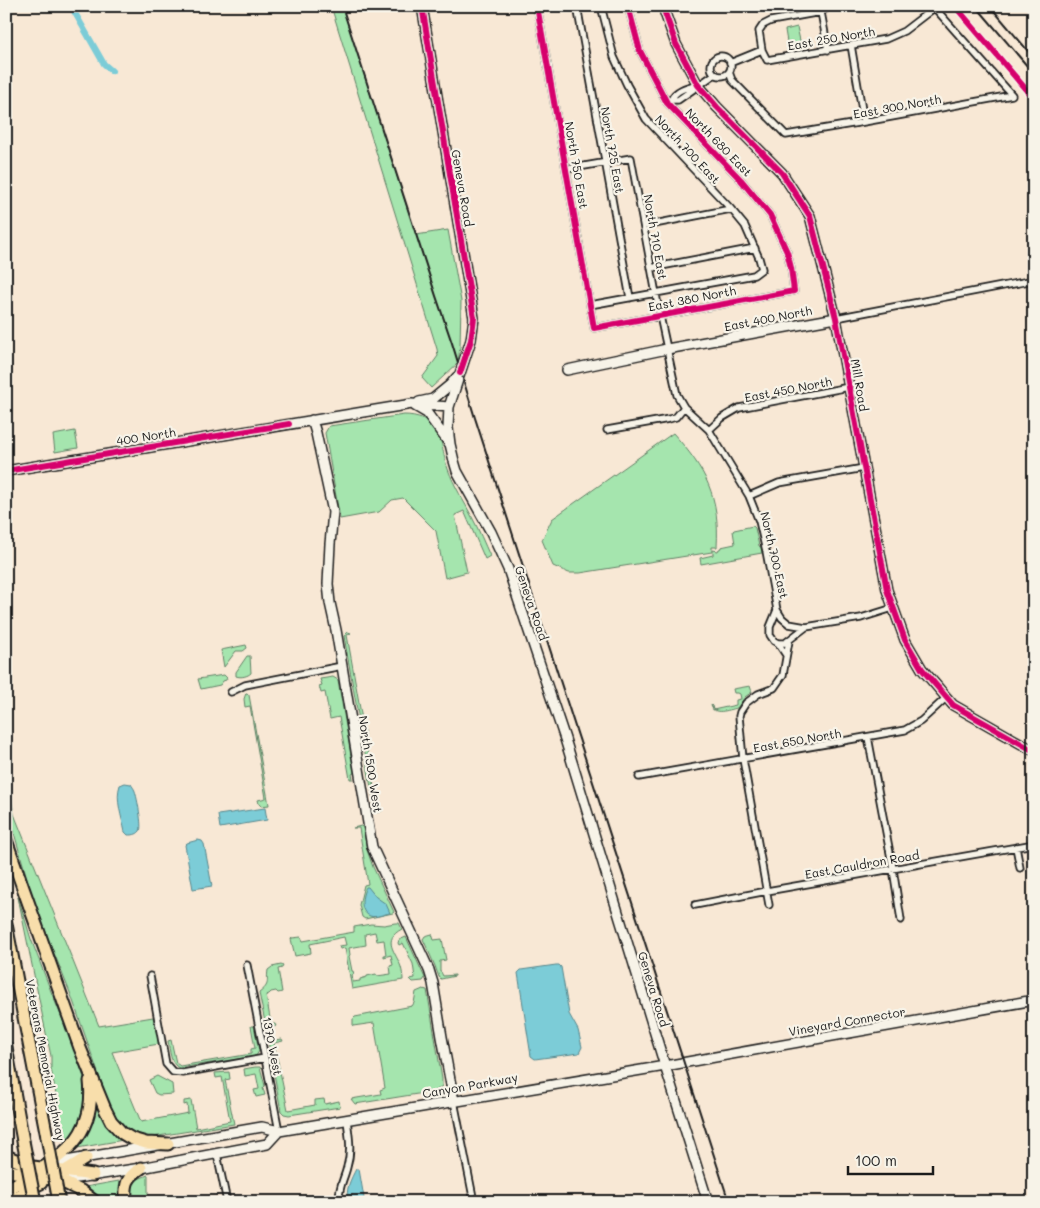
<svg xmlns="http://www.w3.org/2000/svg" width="1040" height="1208" font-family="Mali,sans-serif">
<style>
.green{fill:#a5e5ae;stroke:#608065;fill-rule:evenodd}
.water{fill:#7cccd7;stroke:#56868c}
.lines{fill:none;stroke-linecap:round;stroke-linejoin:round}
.canal{stroke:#7cccd7;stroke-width:6}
.street-casing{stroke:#1c1c1c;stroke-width:9}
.secondary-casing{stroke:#1c1c1c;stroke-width:12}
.highway-casing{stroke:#1c1c1c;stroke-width:15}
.street{stroke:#f7f3e8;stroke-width:5.5}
.secondary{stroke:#f7f3e8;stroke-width:9}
.highway{stroke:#f8deab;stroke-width:11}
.rail{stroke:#1c1c1c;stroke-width:2}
.highway-bridge-casing{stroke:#1c1c1c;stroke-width:15;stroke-linecap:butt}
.highway-bridge{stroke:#f8deab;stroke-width:11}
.cycleway-casing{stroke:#f7f3e8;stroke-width:9}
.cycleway{stroke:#d6006c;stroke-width:6}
.labels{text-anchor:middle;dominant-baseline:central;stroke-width:4.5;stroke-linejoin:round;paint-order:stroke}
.street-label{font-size:12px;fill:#1c1c1c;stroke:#f7f3e8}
</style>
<rect width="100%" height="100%" fill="#f8e8d5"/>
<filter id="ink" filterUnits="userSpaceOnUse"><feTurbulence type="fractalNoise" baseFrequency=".02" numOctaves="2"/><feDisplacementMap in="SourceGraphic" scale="10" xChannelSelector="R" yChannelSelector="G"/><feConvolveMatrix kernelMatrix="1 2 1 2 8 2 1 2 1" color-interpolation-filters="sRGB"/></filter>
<g filter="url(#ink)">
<path class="green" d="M331 6H342L416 235 448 230 461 301 460 347 458 363 431 388 422 378 438 356 437 349Z
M797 27 801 45 788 48 785 30Z
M404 415C417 415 430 419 437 431 443 442 443 457 448 469 454 486 464 501 472 517 479 530 484 543 490 556L485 559 464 511 455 515 467 572 445 578 436 531 403 498 392 500 379 512 340 519 325 433 329 426Z
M75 431 78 448 55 452 53 435Z
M673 433C706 470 720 496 717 547H712V552L580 573H569L553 566 542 540 552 519Z
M753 526 755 528 759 546 761 547 762 553 701 564 700 558 713 555V550L718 551 719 549H720L721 547 735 544 733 531 734 530Z
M348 632 351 633 347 635 378 810H383L378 813 375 810 344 636Z
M246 645 247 648 243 651H236L224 667 221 650Z
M247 656H250L251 673C248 676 241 678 236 676V672Z
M224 675 227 678 226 680 223 681 220 685 201 689 198 679Z
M333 677 338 680 354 773 352 774 353 779H350L339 717 330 719 325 692 321 693 319 686 322 685 320 679Z
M750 686 752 692 745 697 737 708C728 710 713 716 711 705L712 706 713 710 736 705V700L741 699 740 694 738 693H734L733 689Z
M246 693H247L249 695 269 805 261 806 259 804 258 800 266 798 250 706 245 707 244 699Z
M6 773 14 814 99 1026 153 1017 159 1044 112 1052 141 1122 188 1113 187 1104 184 1105V1101L191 1100 196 1128 230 1121 222 1077 216 1078 215 1073 229 1072 230 1079 225 1080 234 1124 152 1137H143V1135L131 1132 121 1128 111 1110 71 995 39 916 29 885 12 826 6 799Z
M361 826 363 827 367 850 373 867 394 912 393 913 365 919 362 917 359 905 364 885 368 884 359 828H353Z
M18 897 31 939 52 994 74 1047 84 1078 86 1090V1101L82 1120 66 1146 51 1069V1056L46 1033Z
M395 923H399L402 929C381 940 396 952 401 967 402 971 403 976 403 980L352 989 345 948 340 949 339 946 346 945 344 937 310 944 311 953 295 956 291 939 292 938 301 937 303 941 354 932V927L371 924 384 925ZM375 932 377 941 384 940 386 955H384V957L391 955 393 965 390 966 391 974 377 976 376 974 367 976V977L360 979V981L353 982 352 975 354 974 353 971H352L349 956 350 955 349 948 366 945 365 934Z
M432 934 434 940 442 939 446 960 440 961V972H441L443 976 455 975V976L441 979 439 977 435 966 423 939 425 936Z
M406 937 425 978 423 981 413 982 410 979 415 978 413 964 403 943 399 945 398 943 399 940Z
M281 965 283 966 282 968 278 969 282 992 278 993 276 991 271 992 269 994 266 995 271 1024H275L276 1026 267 1029 266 1027 259 993C271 984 266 982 268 970L272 967Z
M423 989 427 990 442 1079V1086L436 1091 355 1104 351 1099 381 1094 380 1090 385 1088 374 1023 353 1026V1019L355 1017 412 1006 414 1003 416 992Z
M251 1026H254L259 1051 256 1056 179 1068C170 1064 170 1050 168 1041L171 1040 176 1063 180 1066 251 1054V1049L255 1048Z
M282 1039 283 1041 274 1043 288 1110 315 1105V1100L324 1099 325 1104 339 1101 340 1107 289 1115 284 1114 281 1111 268 1041Z
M255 1067H260L265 1086 263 1088 265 1095 256 1097 254 1090 259 1089 256 1074 245 1076 244 1069Z
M157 1076 172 1084 173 1094 159 1095 155 1093 149 1080Z
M96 1095 129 1139 77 1148C91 1129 94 1118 96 1095Z
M148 1175V1202H131L132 1184 136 1178 138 1179Z
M119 1181H120L121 1202H103L85 1187Z"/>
<path class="water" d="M125 783 131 784C132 786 134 788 135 791 137 797 143 827 140 831 137 835 132 835 128 835L125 832C122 818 115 799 120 785Z
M265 808 267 820 220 828 218 815Z
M198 840 202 841 204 844 212 886 193 889 185 845 187 843Z
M366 887H368L376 897 386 904 390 913C384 914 376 918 370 916 358 911 362 895 366 887Z
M556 965H559L561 967 569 1014 578 1030 582 1047 579 1053 535 1059 531 1056 518 973 521 970Z
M356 1169H359L364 1198 359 1202H349C344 1191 351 1179 356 1169Z"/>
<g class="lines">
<path class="canal" d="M71 6 104 64 112 71"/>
<g class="street-casing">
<path id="street" d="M537 6 594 328 794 291 791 268 787 252 770 215 741 180 667 103 640 51 628 6
M577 6 630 298
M933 6 1012 95
M821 12 771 21 763 25 759 31 762 50 767 60 886 39 904 31 934 8
M851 45 864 122
M828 50 821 12 830 6
M711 66a10 10 0 1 1 20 0a10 10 0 1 1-20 0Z
M730 63 762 50
M729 72 732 80 786 135 864 122 1012 95
M671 100H678L715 74
M671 100C675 90 687 87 696 85
M567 169 631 158 660 316 677 395 684 407 709 430 749 496 759 521 766 551 777 610 782 618 789 624 806 627 861 618 893 608
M644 226 731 209
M651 268 755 248
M590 305 754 275 762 269 759 258 745 226 731 209 646 119 627 85 614 57 601 6
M836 318 1034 280
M607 430 669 419 676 417 684 407
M709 430 722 418 739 408 849 387
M749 496 779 483 864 468
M777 610 770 627V635L774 641 778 643 786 655
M778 643H785L806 627
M231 692 245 685 342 666
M868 737 893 869 901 920
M639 777 905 730 921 721 947 697
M1016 847 1020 868
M695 905 767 891 1034 844
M769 905 743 759 739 716 740 712 746 703 758 694 774 688 783 675 789 641
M247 965 279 1131
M150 976 166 1064 173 1072 183 1073 265 1058
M454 1101 474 1202
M217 1154 227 1202
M339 1202C338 1187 344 1180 347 1167 352 1151 349 1136 347 1120"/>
</g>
<g class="secondary-casing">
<path id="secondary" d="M422 6 474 318 471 340 449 407 448 428 450 444 454 461 457 471 491 532 508 569 565 739 665 1066 708 1202
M664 6 665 13 676 44 698 85 717 107 782 173 810 216 836 318 887 590 905 640 922 669 953 705 1034 751
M567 370 667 349 836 318
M419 402 433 399 450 385 457 377
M415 406 427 413 449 443
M312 420 316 433 333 512 330 544 328 584 330 603 336 630 372 847 429 970 433 983 442 1037 454 1101
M6 471 412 404 449 407
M49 1164 262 1127 279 1131 665 1066 1034 1000
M58 1181 141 1168 267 1144 279 1131"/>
</g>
<g class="highway-casing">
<path id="highway" d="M6 840 80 1048 105 1109 111 1121 122 1133 132 1139 146 1143 168 1144
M6 924 47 1137
M6 1047 23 1141
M6 1156 33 1167 93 1175
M6 1172 10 1171 61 1181 81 1191 95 1202
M62 1173 86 1158
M6 1190C52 1162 97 1144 90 1081
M14 1202C21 1192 30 1188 41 1183
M126 1202C125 1184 126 1178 141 1168"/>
</g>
<use href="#street" class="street"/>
<use href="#secondary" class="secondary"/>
<use href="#highway" class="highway"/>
<path class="rail" d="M342 6 436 296 452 343 475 418 729 1202
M976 6 1034 74
M990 6 1034 58"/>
<g class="highway-bridge-casing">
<path id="highway-bridge" d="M47 1137 59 1202
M23 1141 35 1202"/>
</g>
<use href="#highway-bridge" class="highway-bridge"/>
<g class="cycleway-casing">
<path id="cycleway" d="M422 6 474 318 471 340 460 373
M537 6 594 328 794 291 791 268 787 252 770 215 741 180 667 103 640 51 628 6
M664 6 665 13 676 44 698 85 717 107 782 173 810 216 836 318 887 590 905 640 922 669 953 705 1034 751
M955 6 1034 99
M6 471 289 424"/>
</g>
<use href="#cycleway" class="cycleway"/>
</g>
</g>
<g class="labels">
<g class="street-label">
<text transform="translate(831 38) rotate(-10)">East 250 North</text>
<text transform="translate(897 106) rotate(-10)">East 300 North</text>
<text transform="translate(719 142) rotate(46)">North 680 East</text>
<text transform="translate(688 149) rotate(47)">North 700 East</text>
<text transform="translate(613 150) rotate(80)">North 725 East</text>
<text transform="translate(577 165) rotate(80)">North 750 East</text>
<text transform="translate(463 188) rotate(80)">Geneva Road</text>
<text transform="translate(656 237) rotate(80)">North 710 East</text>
<text transform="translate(692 298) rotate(-11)">East 380 North</text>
<text transform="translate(768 318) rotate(-11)">East 400 North</text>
<text transform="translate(860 385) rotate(80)">Mill Road</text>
<text transform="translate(788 389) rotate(-11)">East 450 North</text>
<text transform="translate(146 436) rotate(-9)">400 North</text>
<text transform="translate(775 555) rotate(77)">North 700 East</text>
<text transform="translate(532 603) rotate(71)">Geneva Road</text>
<text transform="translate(797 740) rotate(-10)">East 650 North</text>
<text transform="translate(371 764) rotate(81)">North 1500 West</text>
<text transform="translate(862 864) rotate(-10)">East Cauldron Road</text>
<text transform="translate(654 989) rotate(73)">Geneva Road</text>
<text transform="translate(847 1021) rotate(-10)">Vineyard Connector</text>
<text transform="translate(273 1046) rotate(79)">1370 West</text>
<text transform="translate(46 1060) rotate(79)">Veterans Memorial Highway</text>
<text transform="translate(470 1085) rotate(-10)">Canyon Parkway</text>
</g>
</g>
<rect width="1040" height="1208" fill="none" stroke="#f7f3e8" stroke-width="25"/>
<rect x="12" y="12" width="1015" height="1183" fill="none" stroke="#1c1c1c" stroke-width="2" filter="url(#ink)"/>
<path d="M848 1166v8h85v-8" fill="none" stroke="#1c1c1c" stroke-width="2.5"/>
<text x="855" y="1166" font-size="15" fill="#1c1c1c" stroke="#f7f3e8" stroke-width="4" paint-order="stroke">100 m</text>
</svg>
